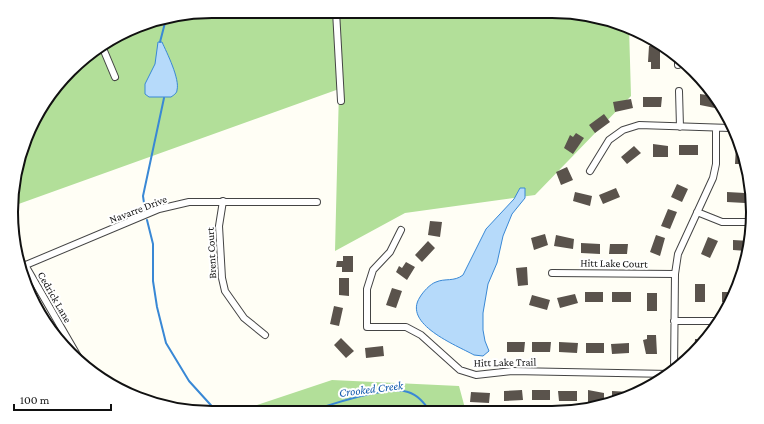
<svg xmlns="http://www.w3.org/2000/svg" width="764" height="424" font-family="'Crimson Pro',serif">
<style>
.forest{fill:#b2df99}
.water{fill:#b6dafa;stroke:#3988d5}
.lines{fill:none;stroke-linecap:round;stroke-linejoin:round}
.stream{stroke:#3988d5;stroke-width:2}
.building{fill:#5a534c}
.minor-casing{stroke:#444;stroke-width:8}
.minor{stroke:#fff;stroke-width:6}
.labels{text-anchor:middle;dominant-baseline:central;stroke-width:4;stroke-linejoin:round;paint-order:stroke}
.street-label{font-size:11px;fill:#111;stroke:#fff}
.water-label{font-size:12px;font-style:italic;fill:#1159ac;stroke:#fff}
.rim{fill:none;stroke:#111;stroke-width:2}
</style>
<rect width="100%" height="100%" fill="#fffef5"/>
<path class="forest" d="M212 11H565L616 22 629 27 631 96 535 195 405 213 335 251 339 89 13 206 18 160 45 100 90 52 148 22Z
M332 380 459 386 466 412H236Z"/>
<path class="water" d="M158 42H162C167 53 180 79 177 90 177 93 174 95 171 97H149L145 94V84L155 64Z
M520 188H525V198L512 214 503 236 497 263 488 284 483 313V330L485 341 489 351 483 356 474 355C456 345 402 324 420 297 423 292 430 284 436 282 445 278 454 282 463 275L486 229 514 199Z"/>
<g class="lines">
<path class="stream" d="M160 42 166 19
M145 210 143 196 164 98
M147 220 153 244V281L157 307 166 343 189 381 218 413
M308 412C329 405 387 385 408 392 418 395 424 403 431 412"/>
</g>
<path class="building" d="M660 45V69H651V62H648L649 46Z
M700 94 714 96 715 108 700 105Z
M643 97H662L661 107H643Z
M631 99 633 108 615 112 613 102Z
M604 114 610 122 595 133 589 125Z
M576 133 584 138 573 154 564 148 570 135 573 137Z
M653 144 668 146V157H653Z
M679 145H698V155H679Z
M634 146 641 153 627 164 621 157Z
M736 146H739L745 158V164H735Z
M567 167 573 180 561 185 556 172Z
M677 184 688 189 682 202 671 197Z
M616 188 620 197 603 204 599 195Z
M575 192 592 196 590 206 573 201Z
M727 192 745 193V203L727 202Z
M668 209 677 212 670 229 661 226Z
M430 221 442 222 440 237 428 235Z
M545 234 548 245 534 250 531 238Z
M556 235 574 239 573 249 554 246Z
M656 235 665 238 660 256 650 252Z
M708 237 718 241 710 258 701 254Z
M733 240 750 241 747 251 733 250Z
M428 241 435 248 422 262 415 255Z
M581 243 600 244V254L581 253Z
M610 244H628L627 254H609Z
M343 256H353V272H342V267H336L337 261H343Z
M406 262 415 267 407 280 396 272 399 266 402 268Z
M527 267 528 285 518 286 516 268Z
M339 278H349V296L339 295Z
M695 284H705V302H695Z
M392 288 402 291 396 308 386 305Z
M585 292H603V302H585Z
M612 292H631V302H612Z
M722 292H733L730 302H722Z
M647 293H657V311H647Z
M575 294 578 303 560 308 557 298Z
M532 295 550 300 547 310 529 305Z
M334 306 343 308 339 326 330 324Z
M647 335H656L657 354H646L643 340 647 339Z
M341 338 354 351 346 358 334 345Z
M695 339H705L694 354Z
M507 342H525L524 352H507Z
M532 342H551L550 352H532Z
M559 342 578 343 577 353 559 352Z
M586 343H604V353H586Z
M629 343V353L612 354 611 344Z
M383 346 384 356 366 358 365 348Z
M522 390 523 400 504 401V391Z
M532 390H550V400H532Z
M588 390 604 393V404L588 402Z
M558 391H577V401H559Z
M612 391 630 392V396L619 401H612Z
M471 392 490 393 489 403 470 402Z"/>
<g class="lines">
<g class="minor-casing">
<path id="minor" d="M336 11 341 101
M102 46 115 77
M678 60V65
M679 91 680 127
M590 171 609 140 623 130 639 125 730 128
M223 201 219 226 222 278 225 291 244 318 265 335
M697 212 722 222H750
M401 230 390 252 373 270 367 289V327H406L421 335 460 370 476 375 512 371 670 374
M25 265 80 360
M21 267 159 209 189 202H317
M552 273 675 274
M674 321H720
M674 371 675 274 678 254 713 178 716 164V128"/>
</g>
<use href="#minor" class="minor"/>
</g>
<g class="labels">
<g class="street-label">
<text transform="translate(138 209) rotate(-21)">Navarre Drive</text>
<text transform="translate(211 253) rotate(-93)">Brent Court</text>
<text transform="translate(614 263) rotate(1)">Hitt Lake Court</text>
<text transform="translate(55 297) rotate(60)">Cedrick Lane</text>
<text transform="translate(505 362) rotate(-1)">Hitt Lake Trail</text>
</g>
<g class="water-label">
<text transform="translate(371 389) rotate(-7)">Crooked Creek</text>
</g>
</g>
<path d="M0 0H764V424H0ZM212 18H552A194 194 0 0 1 746 212V212A194 194 0 0 1 552 406H212A194 194 0 0 1 18 212V212A194 194 0 0 1 212 18Z" fill="#fff" fill-rule="evenodd"/>
<path class="rim" d="M212 18H552A194 194 0 0 1 746 212V212A194 194 0 0 1 552 406H212A194 194 0 0 1 18 212V212A194 194 0 0 1 212 18Z"/>
<path d="M14 404v6h97v-6" fill="none" stroke="#111111" stroke-width="2"/>
<text x="20" y="404" font-size="12" fill="#111111" stroke="#ffffff" stroke-width="3" paint-order="stroke">100 m</text>
</svg>
